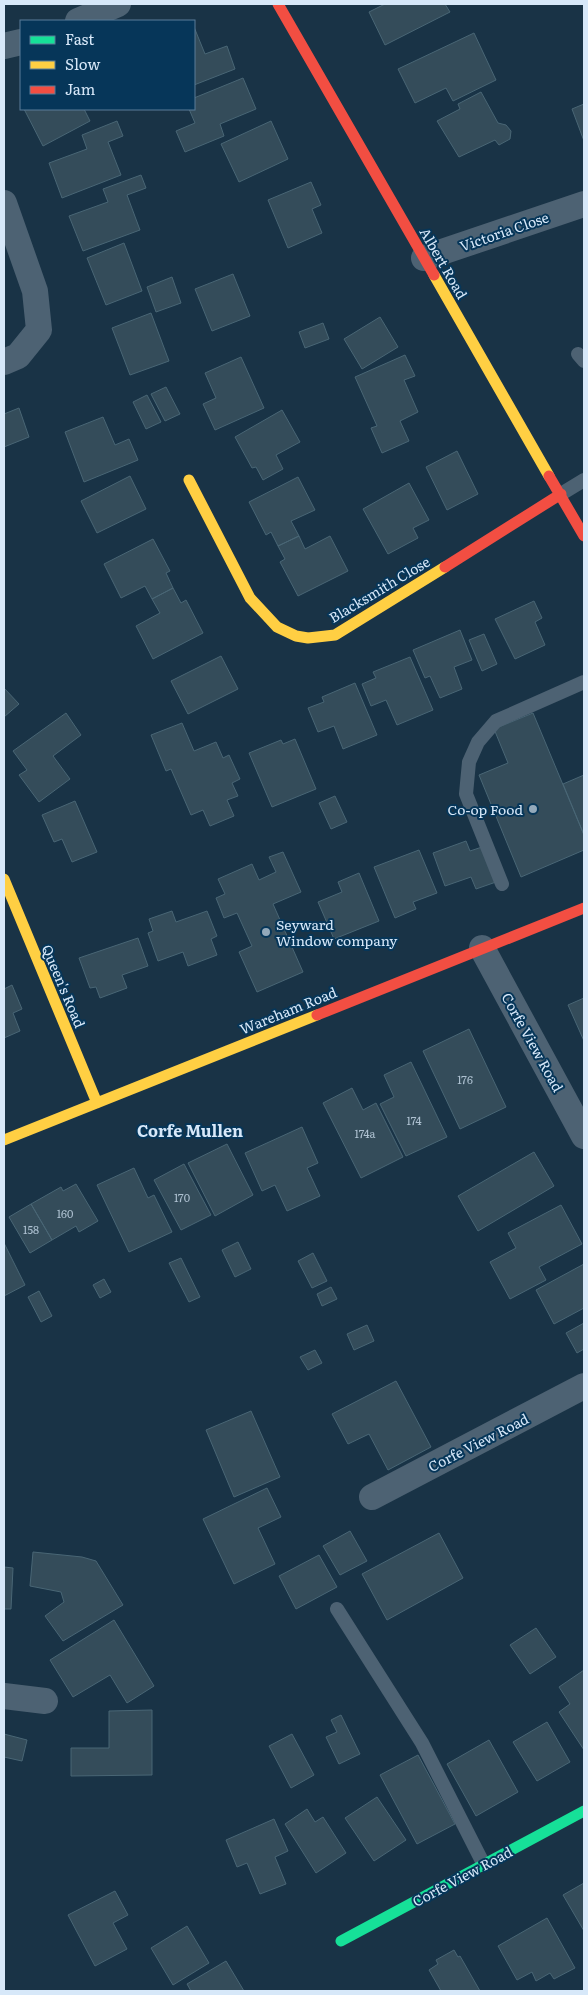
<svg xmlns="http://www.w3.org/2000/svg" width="588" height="1995" font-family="Literata,serif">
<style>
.building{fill:#344c5a;stroke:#496675}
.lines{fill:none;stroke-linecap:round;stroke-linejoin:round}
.lane{stroke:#4d6273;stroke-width:14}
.street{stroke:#4d6273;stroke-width:26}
.fast{stroke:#16e098;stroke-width:11}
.slow{stroke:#ffcf43;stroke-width:11}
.jam{stroke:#f24e42;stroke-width:11}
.poi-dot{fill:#94a9ba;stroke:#063659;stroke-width:2}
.labels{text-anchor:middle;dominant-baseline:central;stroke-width:4;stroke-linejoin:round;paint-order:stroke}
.number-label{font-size:11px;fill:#aec1d1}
.street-label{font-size:14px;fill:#d7e8f9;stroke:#063659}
.poi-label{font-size:14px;fill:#d7e8f9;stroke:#063659;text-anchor:end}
.quarter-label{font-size:16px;font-weight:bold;fill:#d7e8f9;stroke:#063659}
</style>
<rect width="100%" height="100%" fill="#193346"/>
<path class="building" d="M385 4H445L450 12 385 45 369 12Z
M194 27 205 54 227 46 235 69 194 85Z
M474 33 496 80 453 101 446 88 415 103 398 69Z
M243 78 256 109 220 124 224 136 185 152 176 131 195 123 189 109H194V98Z
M481 92 498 123 506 125 511 131 510 139 499 145 495 140 459 157 437 121 460 109 458 104Z
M584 104V141L572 109Z
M24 109H84L90 121 43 146Z
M117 121 123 136 108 142 121 175 62 198 49 163 87 149 82 135Z
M271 121 288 159 239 182 221 144Z
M141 175 146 188 127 195 140 230 83 251 69 216 108 202 103 189Z
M311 182 321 205 312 209 322 233 288 248 268 200Z
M124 243 142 291 106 305 87 258Z
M233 274 250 316 212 331 195 289Z
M172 277 181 303 156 312 147 287Z
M151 313 169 361 130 375 112 328Z
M380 317 398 347 362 369 344 339Z
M323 323 329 339 305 348 299 332Z
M405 355 415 376 404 380 418 412 400 421 409 441 382 453 371 428 377 426 355 377Z
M241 357 264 408 215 430 203 404 216 398 205 373Z
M166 387 180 414 165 421 151 394Z
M147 395 161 422 146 429 133 402Z
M19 408 29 437 4 447V414Z
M282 410 300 442 276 455 283 469 263 480 256 467 252 468 235 437Z
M103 417 115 445 129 439 138 460 84 482 65 432Z
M457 451 478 494 447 510 426 467Z
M130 476 146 509 97 533 81 501Z
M298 477 315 510 291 521 299 536 278 546 271 532 266 535 249 502Z
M409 483 429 520 413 528 418 538 388 554 363 509Z
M299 536 305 549 330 536 348 571 298 596 280 562 285 559 278 546Z
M153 539 170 571 166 573 173 588 152 599 145 586 121 598 104 564Z
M173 588 181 603 186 600 203 633 153 659 136 626 160 613 152 599Z
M534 601 542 618 535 622 545 645 515 659 495 619Z
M460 630 472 660 454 667 462 689 440 698 430 676 425 678 413 650Z
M484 634 497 664 482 671 469 640Z
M221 656 238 689 188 714 171 681Z
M410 657 433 710 397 725 386 700 371 706 362 684 376 678 373 672Z
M355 683 377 735 343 749 334 726 318 732 308 708 324 702 322 697Z
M4 688 19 704 4 717Z
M66 713 81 735 53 756 70 779 39 802 19 775 27 770 13 751Z
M533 713 584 835V850L521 877 479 775 508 763 494 729Z
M182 723 194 751 216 742 223 758 229 755 240 779 232 783 238 796 227 800 234 816 210 826 203 810 191 815 171 769 166 771 151 735Z
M295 739 316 789 272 807 249 753 281 740 283 744Z
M584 775V835L563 784Z
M335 796 347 822 331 829 319 803Z
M75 801 97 852 72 862 62 839 54 842 42 815Z
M466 841 470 851 482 847 496 882 476 889 471 877 445 886 433 853Z
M419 850 437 893 413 902 416 909 395 918 374 867Z
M283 852 301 892 273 904 303 972 257 992 239 952 252 946 237 913 224 918 216 898 225 894 218 879 252 864 259 880 276 872 269 857Z
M359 873 379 921 334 939 318 902 342 892 338 882Z
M172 911 176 922 207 911 217 936 211 939 217 955 188 966 183 952 158 961 148 933 153 931 149 919Z
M138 938 148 966 122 975 127 988 100 998 96 987 90 988 79 958Z
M12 985 22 1009 13 1013 20 1031 4 1038V989Z
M584 998V1041L568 1005Z
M469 1029 506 1107 460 1129 423 1051Z
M411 1062 447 1137 406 1156 380 1104 394 1097 384 1075Z
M352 1088 363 1110 376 1103 403 1157 361 1178 323 1103Z
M302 1127 318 1163 307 1168 320 1196 287 1211 275 1185 262 1191 245 1153Z
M227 1144 253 1195 215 1216 188 1163Z
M534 1152 554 1186 478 1231 458 1196Z
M184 1164 211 1215 181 1230 154 1180Z
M134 1168 148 1198 154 1195 172 1232 129 1252 97 1185Z
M76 1184 98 1221 79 1232 76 1226 52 1240 31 1204 61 1187 63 1191Z
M31 1204 52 1240 30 1253 9 1217Z
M561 1205 582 1244 539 1267 546 1280 510 1299 490 1262 516 1248 508 1233Z
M238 1242 251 1269 235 1277 222 1250Z
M4 1243 25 1285 4 1296Z
M313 1253 327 1281 312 1288 298 1261Z
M181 1258 200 1297 189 1302 169 1263Z
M584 1264V1308L554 1324 536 1290Z
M104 1279 111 1292 100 1298 93 1285Z
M331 1287 337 1299 322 1306 317 1294Z
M39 1291 52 1316 41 1322 28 1297Z
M584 1323V1349L577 1353 566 1333Z
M367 1325 374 1341 354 1350 347 1334Z
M315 1350 322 1363 308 1370 300 1357Z
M396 1381 431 1447 388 1470 369 1434 348 1444 332 1414Z
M251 1411 280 1477 234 1497 206 1430Z
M267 1488 281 1517 258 1528 275 1564 234 1584 203 1519Z
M350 1531 367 1561 340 1575 323 1546Z
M439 1533 463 1578 387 1620 362 1574Z
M33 1552 82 1557 96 1561 123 1605 63 1641 45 1616 64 1602 61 1592 30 1586Z
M319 1555 337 1587 296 1609 279 1576Z
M4 1567 13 1568 11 1609H4Z
M114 1620 154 1686 127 1703 110 1675 73 1697 50 1660Z
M536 1628 556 1657 530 1674 510 1645Z
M584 1670V1750L559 1712 570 1704 559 1687Z
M152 1710V1775L71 1776V1748H109V1711Z
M341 1715 360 1754 339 1764 326 1737 337 1732 331 1720Z
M547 1722 570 1762 537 1781 513 1742Z
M4 1734 27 1740 22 1761 4 1757Z
M292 1734 314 1775 291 1788 269 1746Z
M489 1740 518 1792 476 1816 447 1764Z
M418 1755 455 1824 417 1844 380 1775Z
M377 1797 406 1840 374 1861 345 1818Z
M307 1809 315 1822 323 1817 346 1853 316 1873 285 1824Z
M274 1819 288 1851 275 1857 286 1884 260 1894 247 1863 237 1867 226 1840Z
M584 1883V1931L563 1895Z
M115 1891 128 1915 113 1923 127 1949 95 1966 68 1915Z
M547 1918 575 1968 554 1979 550 1973 536 1981 532 1972 517 1980 498 1946Z
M187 1926 209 1963 173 1985 151 1948Z
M454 1950 458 1957 460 1956 480 1991H441L429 1970 438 1964 436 1960Z
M226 1961 244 1991H191L187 1984Z"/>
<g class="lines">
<path class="lane" d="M578 354 584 361
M561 494 584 480
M502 884 466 794 469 762 478 742 496 721 584 682
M337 1609 422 1743 484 1865"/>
<path class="street" d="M78 21 118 4
M4 46 21 42
M4 203 35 291 39 330 18 356 4 362
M424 258 584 204
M482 948 584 1136
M372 1497 584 1386
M4 1696 45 1701"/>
<path class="fast" d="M341 1941 584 1811"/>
<path class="slow" d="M434 275 549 476
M189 480 250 598 277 627 296 636 308 638 335 635 445 567
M4 879 97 1103
M4 1140 317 1015"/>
<path class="jam" d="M278 4 434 275
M549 476 584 536
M445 567 561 494
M317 1015 584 908"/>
</g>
<g class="poi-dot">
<circle cx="533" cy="809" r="5"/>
<circle cx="266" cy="932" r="5"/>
</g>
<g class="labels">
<g class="number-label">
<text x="465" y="1079">176</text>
<text x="414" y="1120">174</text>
<text x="365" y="1133">174a</text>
<text x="182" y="1197">170</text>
<text x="65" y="1213">160</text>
<text x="31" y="1229">158</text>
</g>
<g class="street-label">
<text transform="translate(504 231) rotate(-19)">Victoria Close</text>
<text transform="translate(444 263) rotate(60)">Albert Road</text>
<text transform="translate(379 589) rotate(-31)">Blacksmith Close</text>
<text transform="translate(64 986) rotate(67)">Queen's Road</text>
<text transform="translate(288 1010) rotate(-22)">Wareham Road</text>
<text transform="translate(533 1042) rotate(61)">Corfe View Road</text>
<text transform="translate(478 1442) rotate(-27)">Corfe View Road</text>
<text transform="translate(462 1876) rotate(-28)">Corfe View Road</text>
</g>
<g class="poi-label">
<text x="523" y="809">Co-op Food</text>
<text x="276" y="924" text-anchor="start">Seyward<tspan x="276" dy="16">Window company</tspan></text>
</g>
<g class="quarter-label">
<text x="190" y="1130">Corfe Mullen</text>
</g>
</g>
<rect width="588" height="1995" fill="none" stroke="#d7e8f9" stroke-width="10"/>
<rect x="20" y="20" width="175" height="90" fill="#063659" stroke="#5a7d99"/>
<rect x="30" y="36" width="25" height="8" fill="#16e098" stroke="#5a7d99"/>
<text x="65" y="45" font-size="15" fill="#d7e8f9">Fast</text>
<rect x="30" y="61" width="25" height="8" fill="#ffcf43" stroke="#5a7d99"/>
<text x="65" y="70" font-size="15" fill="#d7e8f9">Slow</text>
<rect x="30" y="86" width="25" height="8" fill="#f24e42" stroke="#5a7d99"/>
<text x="65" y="95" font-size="15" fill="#d7e8f9">Jam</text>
</svg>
